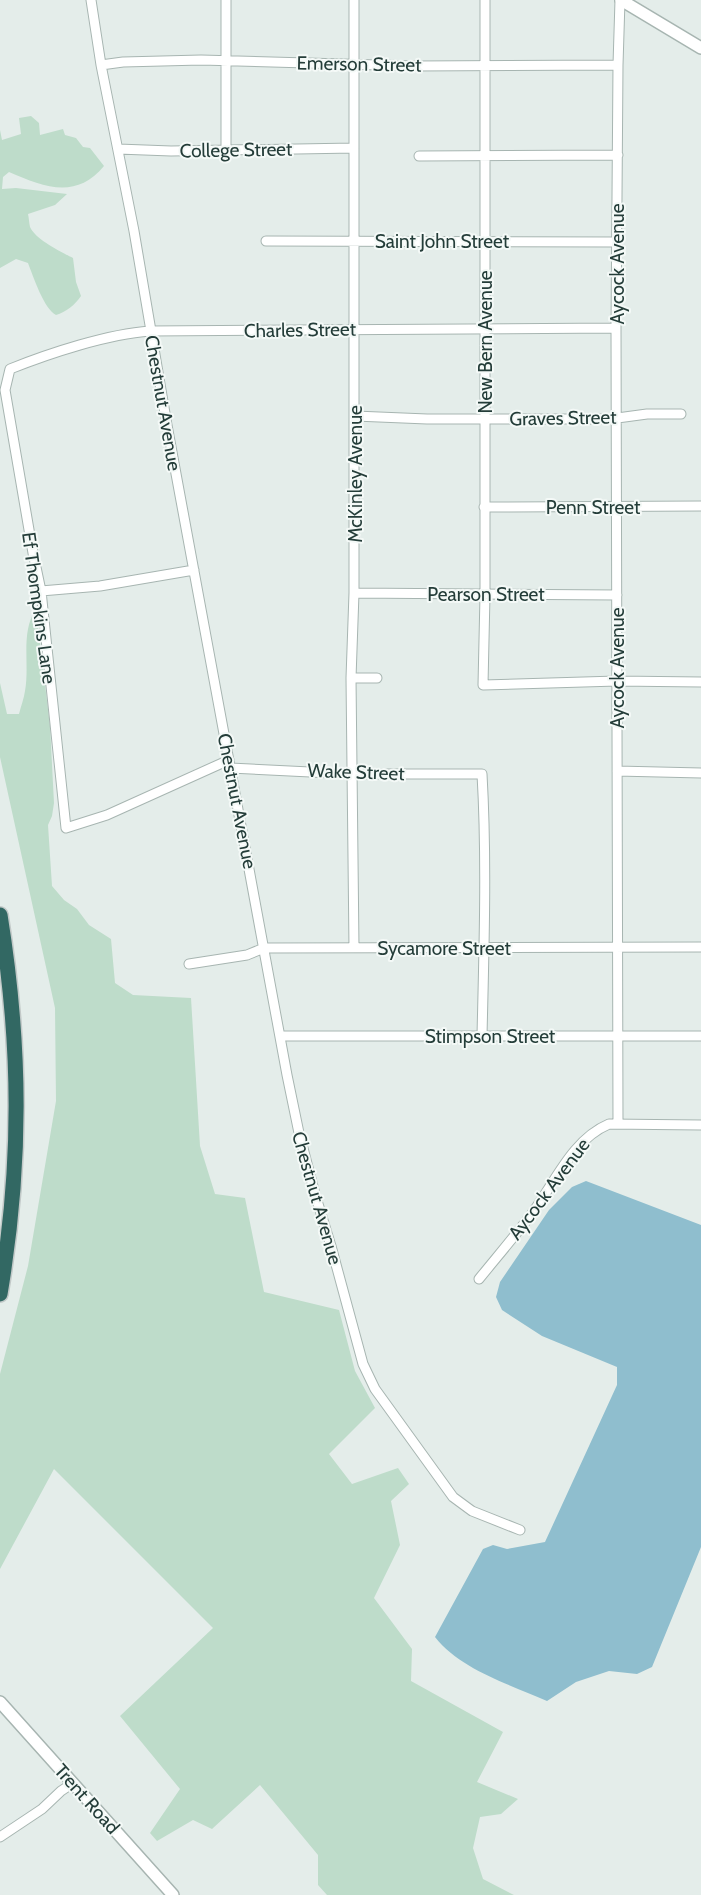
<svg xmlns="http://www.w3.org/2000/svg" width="701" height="1895" font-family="Cabin,sans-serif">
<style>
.green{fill:#bedcca}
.water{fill:#8fbece}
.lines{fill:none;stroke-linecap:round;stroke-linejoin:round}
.minor-casing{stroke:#a7b5b1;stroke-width:11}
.tertiary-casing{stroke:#a7b5b1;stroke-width:14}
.motorway-casing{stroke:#c2c9c8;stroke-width:18}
.minor{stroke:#fff;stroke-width:9}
.tertiary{stroke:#fff;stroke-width:11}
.motorway{stroke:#326863;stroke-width:15}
.labels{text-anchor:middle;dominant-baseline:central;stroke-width:4;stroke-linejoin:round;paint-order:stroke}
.street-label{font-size:19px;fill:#243d39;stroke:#f4f9f7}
</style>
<rect width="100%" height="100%" fill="#e4edea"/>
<path class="green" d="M31 116 39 123 40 135 63 129 65 135 76 138 83 147 90 148 104 166C76 200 44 187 9 172L3 177 2 189 16 188 67 194 55 205 28 214C29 218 29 223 30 227 35 239 61 252 73 258L76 282 81 296C75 305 66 312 56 315 44 309 33 276 28 263L16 259 0 268V130L2 140 21 134 19 118Z
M36 609 50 726 54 803 52 816 48 825 52 886 64 900 77 909 89 925 111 939 115 983 133 995 191 998 200 1146 215 1194 245 1198 264 1292 339 1310 355 1371 375 1408 329 1454 352 1484 398 1468 409 1484 391 1501 400 1545 374 1598 412 1649 411 1681 503 1732 477 1782 518 1799 501 1814 480 1817 473 1848 483 1879 514 1895H327L318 1885V1855L260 1785 212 1829 193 1820 157 1841 150 1833 180 1789 120 1716 213 1628 54 1469 0 1569V1374L28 1266 56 1101 55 1008 0 757V683L7 714H19C21 706 24 698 25 691 30 663 20 633 36 609Z"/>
<path class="water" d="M586 1181 701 1225V1547L652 1667 637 1674 609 1671 576 1682 547 1701C509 1684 461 1670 435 1637L483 1549 493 1545 507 1549 545 1542 617 1385V1367L542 1336 502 1310 496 1297 500 1282 549 1210 572 1187Z"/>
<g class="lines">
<g class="minor-casing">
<path id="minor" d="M91 0 101 65 134 231 167 425 287 1075 299 1133 315 1194 331 1246 363 1364 375 1389 453 1497 472 1511 520 1530
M485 0V595L483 685 617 681 701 682
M101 65 123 62 201 60 414 66 618 65
M118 149 171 151 354 148
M226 150V0
M419 156 618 155
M266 241 617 242
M355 416 427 419H610L647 414H681
M484 507 701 506
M41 591 100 586 194 570
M354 593 617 595
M351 678H377
M229 760 107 815 66 828 41 591 33 553 5 390 10 369C50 353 108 334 150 331L616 328
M230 768 351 774H482C487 861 484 949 482 1036
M617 771 701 773
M354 948 351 678 354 593V0
M189 964 247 955 264 948 701 947
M280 1036H701
M618 1124 616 328 618 65 620 0
M479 1279C496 1258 514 1237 530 1216 554 1185 571 1140 609 1124L701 1125
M0 1837 42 1809 61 1791 73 1783"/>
</g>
<g class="tertiary-casing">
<path id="tertiary" d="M621 0 701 48
M0 1702 173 1895"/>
</g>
<g class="motorway-casing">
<path id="motorway" d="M0 915C21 1045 22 1164 0 1294"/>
</g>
<use href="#minor" class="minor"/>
<use href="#tertiary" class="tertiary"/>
<use href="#motorway" class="motorway"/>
</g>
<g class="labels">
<g class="street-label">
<text transform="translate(359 64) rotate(1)">Emerson Street</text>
<text transform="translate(236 150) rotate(-1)">College Street</text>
<text x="442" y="241">Saint John Street</text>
<text transform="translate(617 264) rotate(-90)">Aycock Avenue</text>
<text transform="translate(300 330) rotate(-1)">Charles Street</text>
<text transform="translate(485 342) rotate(-90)">New Bern Avenue</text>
<text transform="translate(163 403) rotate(80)">Chestnut Avenue</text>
<text transform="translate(563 418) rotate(-1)">Graves Street</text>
<text transform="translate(355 474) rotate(-90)">McKinley Avenue</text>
<text x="593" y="507">Penn Street</text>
<text x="486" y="594">Pearson Street</text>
<text transform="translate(39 608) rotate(82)">Ef Thompkins Lane</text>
<text transform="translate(617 668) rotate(-90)">Aycock Avenue</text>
<text transform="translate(356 772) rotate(2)">Wake Street</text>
<text transform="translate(237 801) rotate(79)">Chestnut Avenue</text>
<text x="444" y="948">Sycamore Street</text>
<text x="490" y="1036">Stimpson Street</text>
<text transform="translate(549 1189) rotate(-53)">Aycock Avenue</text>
<text transform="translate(317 1198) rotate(74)">Chestnut Avenue</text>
<text transform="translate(87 1799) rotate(48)">Trent Road</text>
</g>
</g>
</svg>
